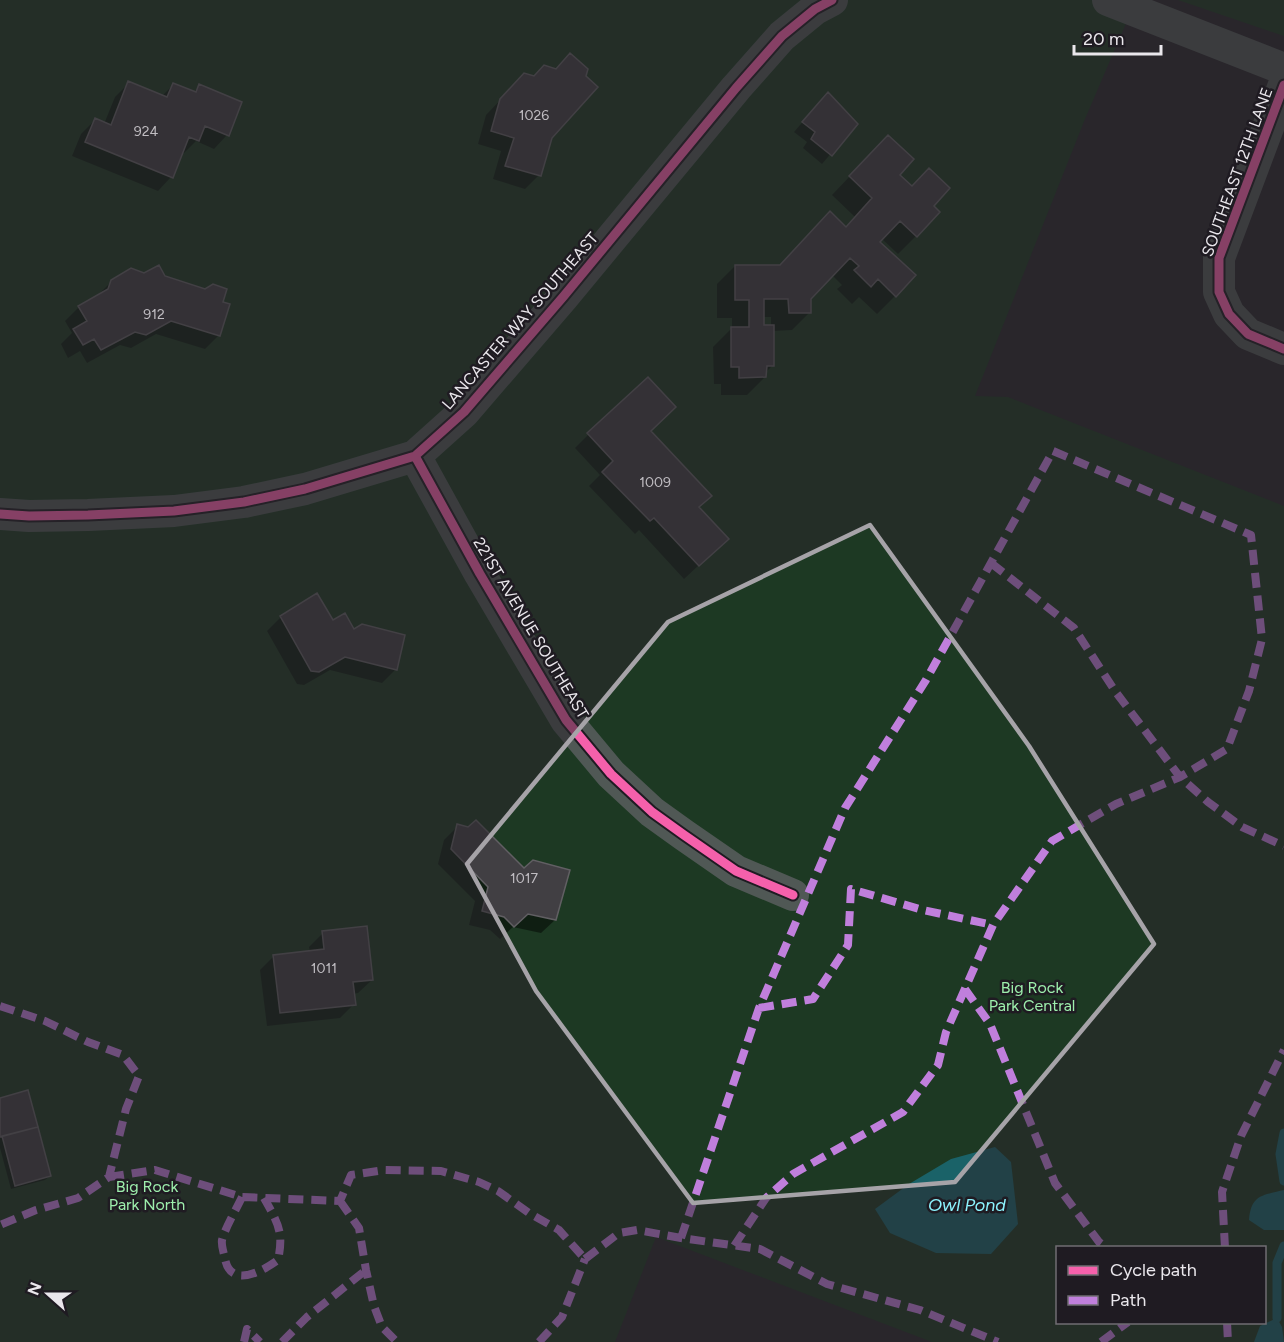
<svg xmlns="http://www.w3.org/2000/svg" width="1284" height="1342" font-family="Figtree,sans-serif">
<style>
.green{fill:#1d3923;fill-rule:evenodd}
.water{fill:#1a6268}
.shadow{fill:#0007;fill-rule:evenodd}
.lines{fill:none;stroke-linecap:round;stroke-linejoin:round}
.stream{stroke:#1a6268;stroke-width:9}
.building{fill:#413f43;stroke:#615f63;stroke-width:1.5}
.minor{stroke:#505855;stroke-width:32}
.quiet{stroke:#c07fdc;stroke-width:8;stroke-dasharray:15 8;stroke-linecap:butt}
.cycleway-casing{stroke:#1f1b22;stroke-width:13}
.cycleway{stroke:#f560ab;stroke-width:9}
.marked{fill:none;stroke:#a6a3a8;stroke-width:4.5;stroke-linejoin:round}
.labels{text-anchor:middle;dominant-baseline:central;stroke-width:5;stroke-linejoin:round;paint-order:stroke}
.number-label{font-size:14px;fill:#c0bdc2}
.street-label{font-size:16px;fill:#eae7ec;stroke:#1f1b22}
.park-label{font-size:16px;fill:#9deeac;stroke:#1f1b22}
.water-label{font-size:18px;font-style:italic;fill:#8cf3fd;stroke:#1f1b22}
</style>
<rect width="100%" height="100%" fill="#29262b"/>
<path class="green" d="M0 0H1136L1085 119 975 396 1008 397 1284 506V1342H932L656 1237 615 1342H0ZM1058 1248H1264V1322H1058Z
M1178 0H1284V36Z"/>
<path class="water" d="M995 1147 1011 1162 1018 1224 991 1254 936 1253 890 1233 875 1209 909 1184 951 1159Z
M1284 1190V1230H1264L1249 1220C1251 1195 1262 1195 1284 1190Z
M1277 1318 1282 1327 1284 1342H1254L1260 1326Z"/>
<path class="shadow" d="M570 55 550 137 539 175 525 189 493 179 501 151 478 144 486 115 513 87 555 70Z
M129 83 162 96 173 85 193 93 200 86 227 135 214 149 196 141 184 153 181 152 171 177 158 191 72 156 81 134 95 120 104 124 115 97Z
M819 103 856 124 822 164 803 148 807 142 794 132Z
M870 155 898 175 931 206 916 236 898 254 881 238 878 242 895 296 877 314 859 297 852 304 837 289 842 285 832 275 810 299V312L792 330 773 331V365L765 373V377L747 395H721V384H714L713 347 732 328V318H717V284L735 266H779L845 228 855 217 832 195ZM762 317H771V326L762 327Z
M144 274 164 277 228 305 218 336 205 349 156 334 131 348 120 345 87 363 80 351 68 358 61 344 72 333 65 321 79 307 97 296 112 281Z
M650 431 698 508 713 552 684 579 639 530 635 534 589 486 600 475 575 448 588 435Z
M317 596 332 622 353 631 396 669 382 683 330 670 304 685 297 684 267 631 281 617Z
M458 826 555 920 541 933 513 927 500 939 490 930 469 925 475 901 438 864 444 840Z
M323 933 372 980 358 993 353 994 354 1004 340 1018 267 1026 260 970 274 956 310 952 309 947Z
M0 1099 50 1176 45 1180 11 1189 0 1148Z"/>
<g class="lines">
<path class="stream" d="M1284 1133 1280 1154 1284 1181
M1277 1318V1263L1284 1246"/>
</g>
<path class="building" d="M570 53 588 69 586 76 598 87 552 138 541 176 505 166 514 138 491 131 500 99 524 73 534 76 544 65 556 69Z
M128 81 167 97 173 83 196 92 199 84 242 102 229 136 205 126 199 141 189 137 173 178 85 142 95 118 111 125Z
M828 92 858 124 832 156 811 139 815 132 802 122Z
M888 135 914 159 900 175 912 186 929 168 950 188 934 206 940 212 917 237 900 221 880 242 916 275 896 297 878 279 871 287 854 270 859 266 850 258 811 299V313H789L788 299H764V325H774V366H767L766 377 739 378V367H731V327H749V300H735V265H780L830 211 846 227 872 198 849 176Z
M159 265 165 276 205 289 213 284 227 289 223 302 230 304 220 336 171 321 146 335 135 332 101 350 94 339 83 345 73 329 87 321 78 306 108 289 111 280 131 268 144 273Z
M648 377 676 407 651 431 712 496 699 507 729 539 699 566 654 518 650 521 602 472 613 461 587 433Z
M317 593 333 620 345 613 354 629 362 624 405 635 397 670 345 657 319 672 311 671 280 616Z
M476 820 524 868 533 860 570 870 556 920 528 914 514 927 504 917 482 911 488 887 451 849 457 824 468 827Z
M367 926 373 980 353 982 356 1005 280 1013 273 955 324 949 322 931Z
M28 1090 38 1127 0 1137V1098Z
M38 1127 51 1176 15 1186 2 1136Z"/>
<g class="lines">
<path class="minor" d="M1108 0 1284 69
M1284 85 1219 258V292L1229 314 1248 334 1284 349
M415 456 480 574 566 720 611 774 652 812 684 835 736 871 793 895
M0 514 29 516 88 515 174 511 244 502 305 489 415 456 464 412 563 297 736 88 782 36 815 9 832 0"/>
<path class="quiet" d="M991 563 1074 628 1115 691 1180 777 1208 802 1242 827 1284 846
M965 989 990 1024 1055 1183 1099 1242 1107 1248
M0 1006 45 1021 88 1042 123 1055 139 1076 126 1109 109 1177 78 1198 36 1210 0 1225
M759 1008 813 999 848 945 851 889 923 910 993 925
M109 1177 155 1170 242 1197 340 1201 351 1175 385 1170 441 1171 479 1182 498 1191 529 1213 559 1230 585 1259
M242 1197C236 1210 226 1226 222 1240 221 1246 224 1253 225 1259 231 1289 263 1271 278 1260 284 1232 278 1223 264 1198
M340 1201 359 1228 366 1270 374 1306 382 1327 397 1342
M681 1238 759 1008 845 808 926 680 1053 451 1251 535 1262 639 1249 691 1227 749 1180 777 1116 804 1052 841 993 925 946 1032 938 1065 903 1112 793 1174 766 1198 734 1246
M1225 1248 1222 1192 1241 1136 1284 1050
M585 1259 619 1233 637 1230 681 1238 760 1249 827 1284 920 1310 998 1342
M1227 1322 1228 1342
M244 1342 247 1329 260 1342
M282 1342 307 1317 366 1270
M539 1342 562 1317 585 1259
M1101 1342 1128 1322"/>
<g class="cycleway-casing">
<path id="cycleway" d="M1284 85 1219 258V292L1229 314 1248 334 1284 349
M415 456 480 574 566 720 611 774 652 812 684 835 736 871 793 895
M0 514 29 516 88 515 174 511 244 502 305 489 415 456 464 412 563 297 736 88 782 36 815 9 832 0"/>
</g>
<use href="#cycleway" class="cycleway"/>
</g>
<path d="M0 0H1284V1342H0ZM870 525 1029 746 1154 944 955 1182 693 1203 536 991 467 864 668 622Z" fill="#29262b" fill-opacity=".55" fill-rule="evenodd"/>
<path class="marked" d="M870 525 1029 746 1154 944 955 1182 693 1203 536 991 467 864 668 622Z"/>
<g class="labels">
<g class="number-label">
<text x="534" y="115">1026</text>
<text x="146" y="131">924</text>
<text x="154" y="314">912</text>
<text x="655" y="482">1009</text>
<text x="524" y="878">1017</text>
<text x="324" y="968">1011</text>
</g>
<g class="street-label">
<text transform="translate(1237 172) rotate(-70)">SOUTHEAST 12TH LANE</text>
<text transform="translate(520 321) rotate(-49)">LANCASTER WAY SOUTHEAST</text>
<text transform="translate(531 628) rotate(59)">221ST AVENUE SOUTHEAST</text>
</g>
<g class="park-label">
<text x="1032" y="987">Big Rock<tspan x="1032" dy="18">Park Central</tspan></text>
<text x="147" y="1186">Big Rock<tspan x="147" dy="18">Park North</tspan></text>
</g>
<g class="water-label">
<text x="967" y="1205">Owl Pond</text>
</g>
</g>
<rect x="1056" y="1246" width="210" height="78" fill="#1f1b22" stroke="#706d73" stroke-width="1.5"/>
<rect x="1068" y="1266" width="30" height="9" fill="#f560ab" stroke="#706d73" stroke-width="1.5"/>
<text x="1110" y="1276" font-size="18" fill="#eae7ec">Cycle path</text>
<rect x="1068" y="1296" width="30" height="9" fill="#c07fdc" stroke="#706d73" stroke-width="1.5"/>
<text x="1110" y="1306" font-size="18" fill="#eae7ec">Path</text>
<g transform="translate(48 1294) rotate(291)" stroke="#1f1b22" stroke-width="4.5" paint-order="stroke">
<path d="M0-4.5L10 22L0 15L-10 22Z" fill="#eae7ec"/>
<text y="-9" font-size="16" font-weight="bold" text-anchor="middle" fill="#eae7ec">N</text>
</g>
<path d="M1074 45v9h87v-9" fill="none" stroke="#eae7ec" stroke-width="3"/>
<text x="1083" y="45" font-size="18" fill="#eae7ec" stroke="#1f1b22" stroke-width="4.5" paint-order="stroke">20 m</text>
</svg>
